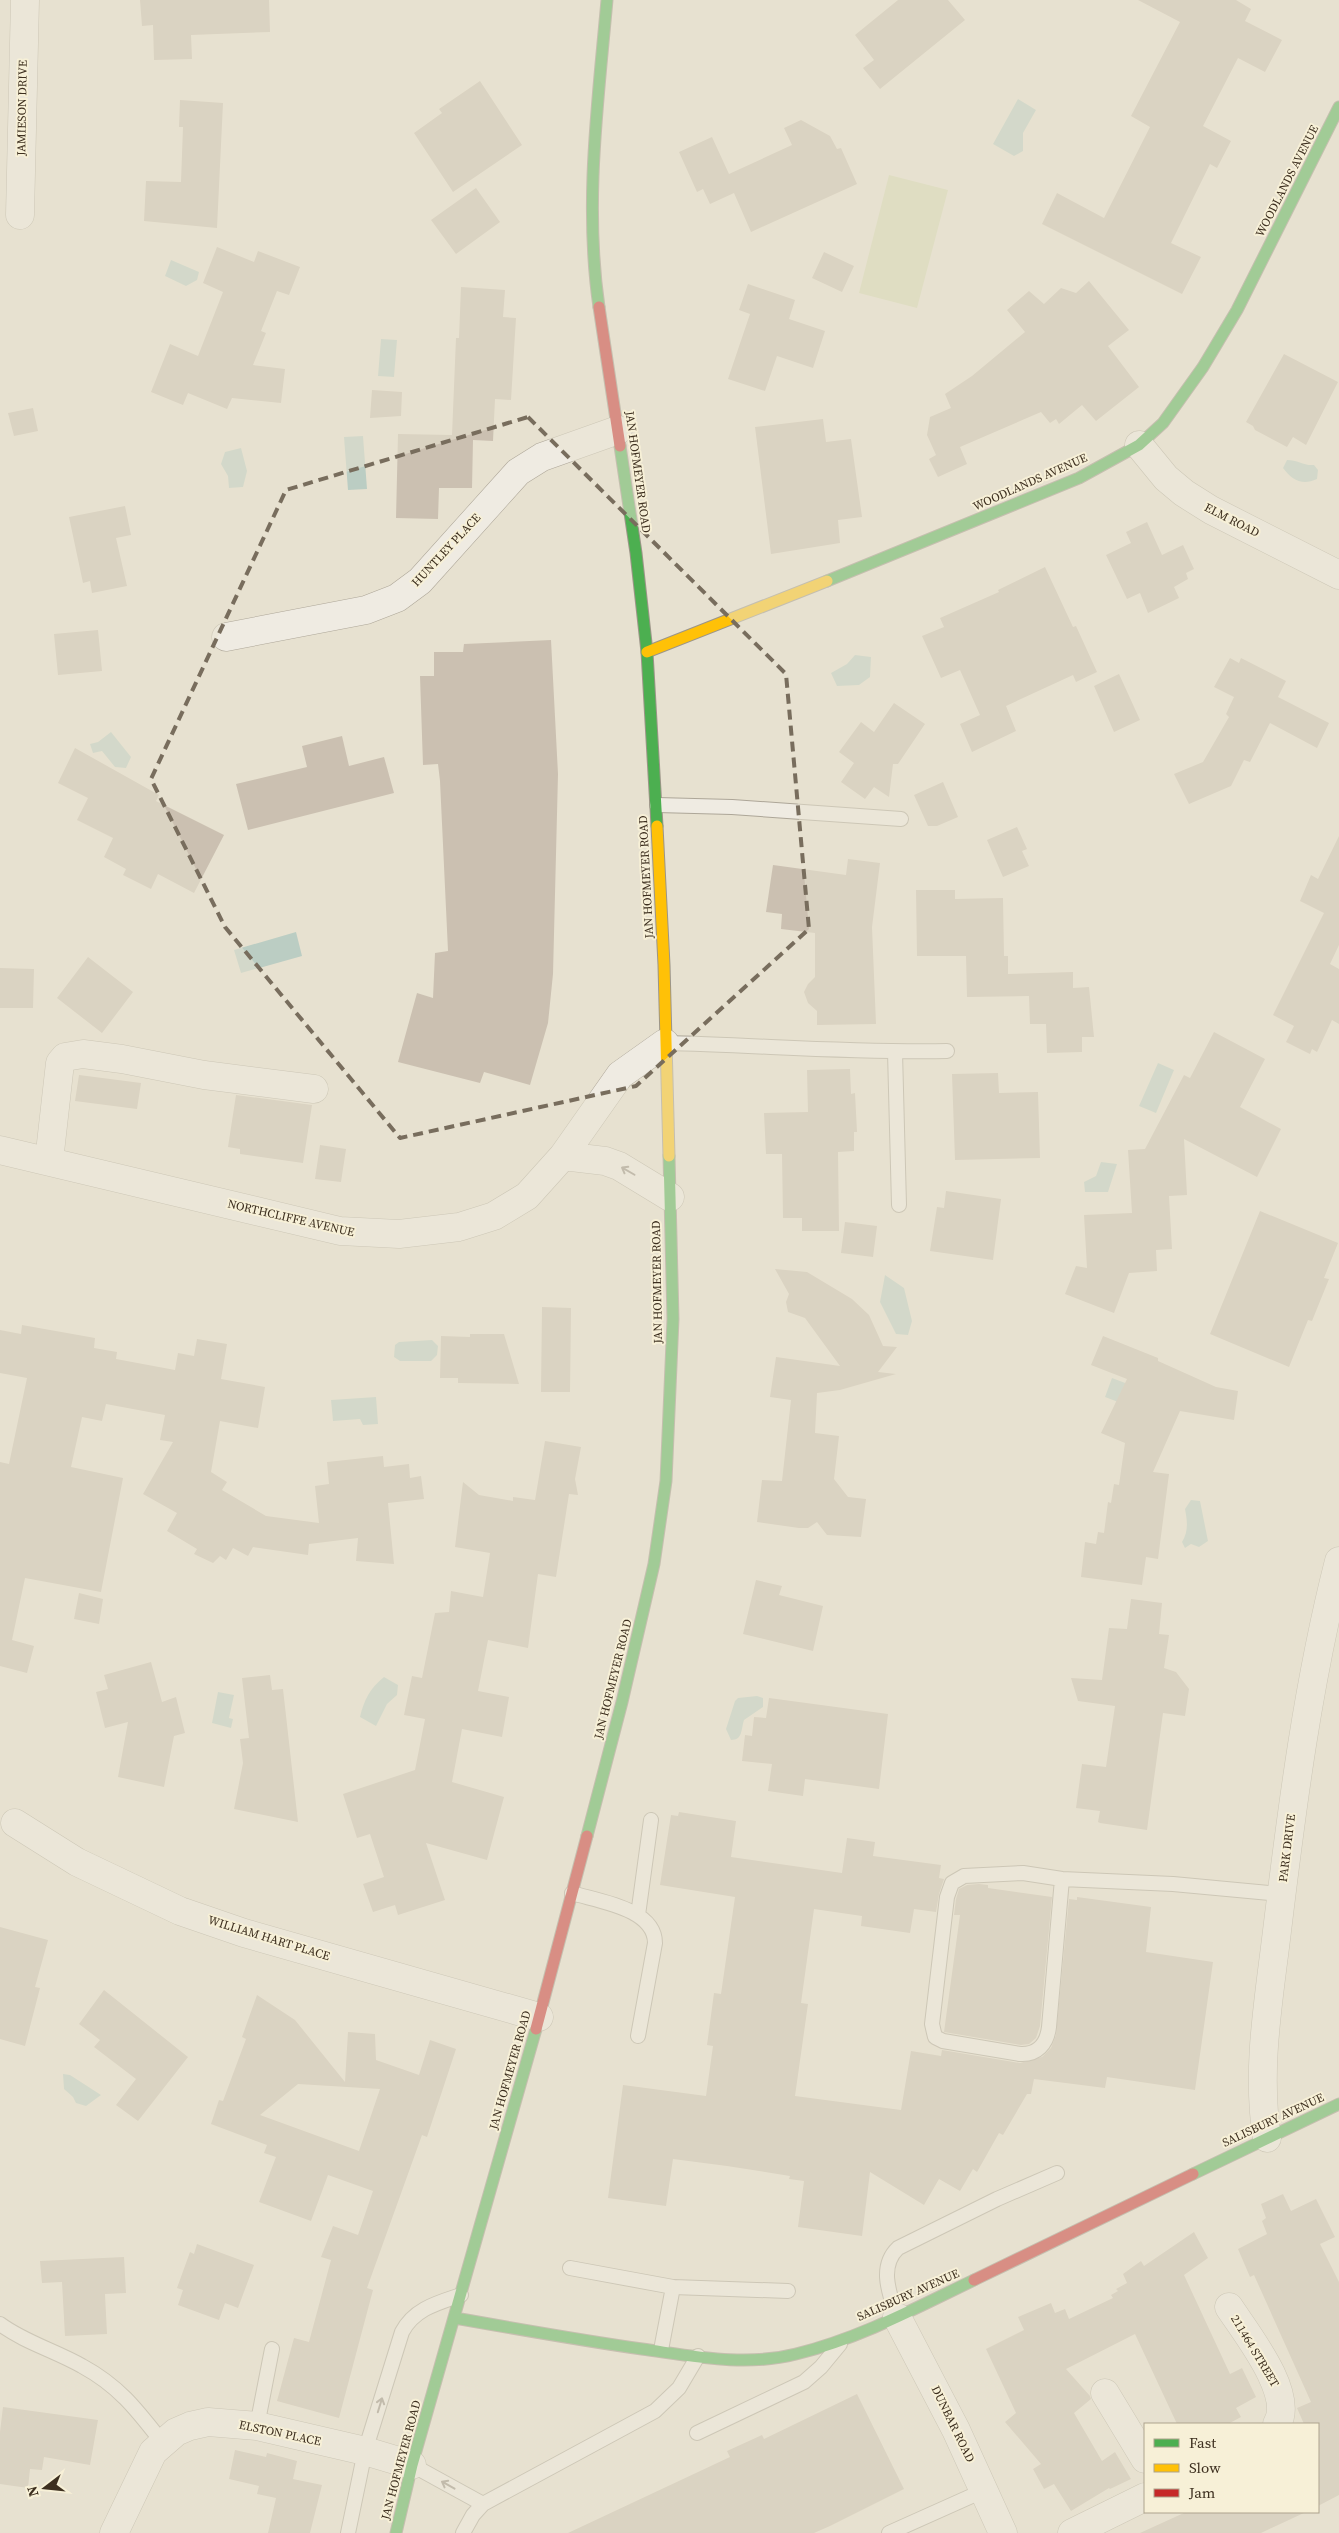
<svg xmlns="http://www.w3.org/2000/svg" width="1339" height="2533" font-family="'Source Serif 4',serif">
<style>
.green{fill:#d5d7b2}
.water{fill:#bbcdc3}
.building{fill:#cbc0b1;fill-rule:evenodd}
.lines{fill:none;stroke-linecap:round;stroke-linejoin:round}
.lane-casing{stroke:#ada698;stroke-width:16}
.street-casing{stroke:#ada698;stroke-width:29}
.fast-casing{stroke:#9c9588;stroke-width:13}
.slow-casing{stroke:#9c9588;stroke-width:13}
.jam-casing{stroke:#9c9588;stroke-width:13}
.lane{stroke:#efebe2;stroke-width:14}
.street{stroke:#efebe2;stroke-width:28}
.fast{stroke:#4caf50;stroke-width:11}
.slow{stroke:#ffc107;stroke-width:11}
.jam{stroke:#c62828;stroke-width:11}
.oneway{stroke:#968d80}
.marked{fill:none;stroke:#786d5d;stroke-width:4;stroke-dasharray:10 6;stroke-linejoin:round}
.labels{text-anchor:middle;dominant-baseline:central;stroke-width:4;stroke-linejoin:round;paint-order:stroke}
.street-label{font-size:12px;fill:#3d2f1f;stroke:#f7f0d7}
</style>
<rect width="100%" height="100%" fill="#e7e1d0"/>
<path class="green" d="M889 175 948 190 917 308 859 293Z"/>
<path class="water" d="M1018 99 1036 110 1023 133V151L1014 156 993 144Z
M171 260 199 272 197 280 186 286 165 276Z
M381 339 397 340 394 377 378 376Z
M363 436 367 489 348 490 344 437Z
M241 448 247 471 243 487 229 488 228 476 221 464 225 452Z
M1287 460C1298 460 1304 466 1314 465L1318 470 1317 479C1302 486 1292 480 1283 468Z
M855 655 871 657 870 677 859 685 837 686 831 673 847 664Z
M111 732 131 757 126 768 115 767 102 751 93 753 90 744 98 742Z
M296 932 302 956 241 973 234 950Z
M1158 1063 1174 1070 1156 1113 1139 1106Z
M1101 1162 1117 1164 1108 1192H1085L1084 1182 1096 1176Z
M885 1275 904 1288 912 1321 908 1335 896 1334 880 1302Z
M432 1340 438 1346 437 1355 431 1361H400L394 1357 395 1345 399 1342Z
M1112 1378 1141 1389 1134 1408 1105 1397Z
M376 1397 378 1424 363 1425 360 1419 333 1421 331 1400Z
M1191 1500 1200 1501 1208 1541 1199 1547 1191 1544 1185 1548 1182 1542C1189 1531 1187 1520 1185 1509Z
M384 1677 398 1685 397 1695 387 1704 376 1726 360 1717C364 1700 370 1688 384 1677Z
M218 1692 234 1695 229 1718 233 1719 231 1728 212 1723Z
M757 1696 763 1698V1707L744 1720C741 1729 743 1740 731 1740L726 1729 735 1701 738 1698Z
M63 2074 70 2075 101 2095 86 2106 76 2103 73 2097 64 2089Z"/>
<path class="building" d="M140 0H269L270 32 191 35 192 59 154 60 153 25 142 26Z
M898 0H948L965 20 880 89 863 68 874 60 855 35Z
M1138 0H1236L1251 9 1245 21 1282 40 1265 72 1238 58 1203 126 1231 141 1217 168 1210 164 1171 243 1201 257 1182 294 1042 224 1057 193 1104 218 1150 127 1131 116 1180 22Z
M480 81 522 145 453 192 414 133 442 113 439 109Z
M180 100 223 103 217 228 144 221 146 181 181 182 183 127H179Z
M801 120 830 136 837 149 841 148 857 184 751 232 734 193 710 204 703 189 697 192 679 152 712 137 729 174 792 145 784 128Z
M476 188 500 222 456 254 431 220Z
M217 247 254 262 258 251 300 267 289 295 277 291 261 331 266 333 253 365 285 369 281 403 232 398 227 409 188 393 183 405 151 392 170 344 198 356 223 292 203 283Z
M824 252 854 266 842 292 812 278Z
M1089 281 1129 330 1108 346 1139 387 1096 421 1082 405 1059 424 1056 419 1050 423 1041 412 960 447 967 464 938 477 929 459 936 455 927 435 930 417 951 408 945 394 972 376 1025 332 1007 310 1029 291 1044 304 1061 288 1076 293Z
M748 284 795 300 789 319 825 331 813 368 777 356 765 391 728 379 750 314 739 310Z
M461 287 505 290 503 317 516 318 511 400 495 399 493 441 473 440 472 488H439L438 519 396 518 398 434 452 435 456 338H459Z
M1284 354 1338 382 1306 445 1293 437 1287 447 1255 430 1253 426 1246 422Z
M372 390 402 392 401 416 370 418Z
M33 408 38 431 14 436 8 413Z
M823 419 826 442 851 439 862 517 838 520 840 543 771 554 755 427Z
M125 506 131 535 116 538 127 586 92 593 90 581 83 583 69 517Z
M1147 522 1162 555 1183 545 1194 569 1186 573 1188 579 1174 587 1179 598 1148 613 1140 593 1127 599 1106 555 1131 543 1126 532Z
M1045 567 1073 627 1076 626 1097 672 1076 682 1073 675 1006 706 1016 731 972 752 960 724 980 715 960 670 941 678 922 636 944 627 940 618 999 592 998 590Z
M98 630 102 671 58 675 54 634Z
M551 640 558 774 553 974 548 1023 530 1085 484 1072 480 1083 398 1062 417 993 433 998 435 953 448 951 440 781 438 764 423 765 420 676H434V652H463L464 644Z
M1230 658 1239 663 1241 658 1286 681 1278 697 1329 723 1317 748 1270 723 1250 762 1244 760 1231 786 1189 804 1174 774 1203 762 1229 717 1226 714 1234 697 1214 687Z
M1119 674 1140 720 1114 732 1094 686Z
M894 703 925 724 898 764H893L889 797 874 787 865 799 841 782 854 763 839 752 861 722 874 732Z
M342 736 349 766 384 757 394 793 248 830 236 784 307 767 302 746Z
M75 748 159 795 156 801 224 835 194 893 158 874 151 889 123 875 126 869 104 857 113 838 77 820 88 798 58 783Z
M943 782 958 817 937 826H928L914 795Z
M1017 827 1027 849 1022 851 1029 866 1003 877 987 840Z
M1339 836V945L1330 964 1339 969V1024L1332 1020 1317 1052 1312 1049 1310 1054 1286 1042 1294 1026 1273 1015 1324 913 1300 901 1311 875 1318 879Z
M848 859 880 863 872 927 876 1024 817 1025V1011L808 1003 804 992 808 984 815 977V933L781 929 782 914 766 912 773 865 846 875Z
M916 890H955V899L1003 898 1004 956H1008V974L1073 972V988L1089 987 1094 1037H1082V1052L1047 1053 1046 1024H1030L1029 996 967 997 966 956H917Z
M88 957 133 992 102 1033 57 998Z
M0 968 34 969 33 1008H0Z
M1214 1032 1265 1059 1240 1107 1281 1129 1257 1177 1184 1139 1187 1195 1169 1196 1172 1249 1156 1250 1157 1271 1129 1273 1114 1313 1065 1294 1076 1266 1087 1268 1084 1215 1132 1213 1128 1150 1145 1149 1184 1075 1190 1078Z
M850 1069 851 1094 855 1093 857 1132H854V1151L838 1152 839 1231H802V1218H783L782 1154H766L764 1113 808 1112 807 1070Z
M998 1073 999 1093 1038 1092 1040 1158 955 1160 952 1074Z
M79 1075 141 1083 137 1109 75 1101Z
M236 1095 312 1105 303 1163 240 1154V1149L228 1147Z
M320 1145 346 1149 341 1182 315 1179Z
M946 1191 1001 1199 993 1260 930 1251 937 1207 944 1208Z
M1260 1211 1338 1243 1324 1278 1329 1279 1312 1321 1308 1320 1289 1367 1210 1334Z
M845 1222 877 1226 873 1257 841 1253Z
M775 1269 807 1272 852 1299 869 1315 883 1346 897 1347 878 1372 896 1374 840 1390 817 1393 815 1433 839 1436 834 1479 848 1497 866 1499 861 1537 827 1535 817 1522 808 1528H799L757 1522 762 1480 782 1481 791 1400 770 1397 776 1357 840 1366 805 1318 788 1312 786 1302 789 1294Z
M542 1307 571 1308 570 1392H541Z
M22 1325 95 1338 94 1348 117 1352 116 1359 175 1370 178 1353 194 1356 197 1339 227 1344 221 1379 265 1387 258 1428 220 1421 211 1472 227 1482 222 1490 266 1516 319 1523 315 1486 329 1484 327 1462 383 1456 384 1467 409 1464 410 1478 421 1476 424 1499 388 1503 394 1564 356 1561 358 1538 309 1544 308 1555 253 1547 248 1556 233 1548 226 1560 220 1556 213 1563 194 1554 197 1549 167 1531 177 1513 143 1494 173 1442 160 1440 165 1415 106 1404 102 1421 82 1417 71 1467 123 1478 101 1592 25 1578 12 1640 34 1646 27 1673 0 1666V1462L9 1464 27 1378 0 1373V1330L21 1334Z
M470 1334H504L519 1384 458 1383V1378H440L441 1336 470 1337Z
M1103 1336 1158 1358V1361L1216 1387 1238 1391 1234 1420 1180 1411 1153 1472 1169 1474 1158 1559 1146 1557 1142 1585 1081 1577 1085 1542 1096 1544 1098 1532 1104 1533 1108 1502 1111 1503 1114 1484 1119 1485 1125 1443 1101 1433 1127 1379 1091 1365Z
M545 1441 581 1447 575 1479 578 1495 569 1494 556 1577 538 1574 528 1648 488 1640 478 1691 509 1697 502 1737 462 1729 452 1782 504 1797 487 1860 426 1843 445 1900 398 1915 395 1905 373 1912 363 1884 384 1877 370 1834 357 1838 343 1794 415 1770 425 1719 404 1715 412 1676 422 1678 435 1613 449 1612 451 1591 483 1597 490 1553 455 1547 463 1482 479 1495 513 1501V1497L535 1500Z
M756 1580 782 1586 779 1595 823 1606 813 1651 743 1634Z
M79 1593 103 1599 99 1624 74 1619Z
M1131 1599 1162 1603 1159 1634 1169 1635 1164 1668 1176 1672 1189 1689 1185 1716 1163 1713 1147 1830 1100 1823 1098 1822 1100 1811 1076 1808 1082 1764 1106 1767 1115 1706 1078 1701 1071 1678 1102 1680 1109 1628 1127 1629Z
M151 1662 162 1702 176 1697 185 1733 174 1736 164 1787 118 1777 128 1722 105 1728 96 1692 108 1689 104 1675Z
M270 1675 272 1690 283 1689 298 1822 234 1809 243 1763 240 1739 249 1738 242 1678Z
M769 1698 888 1714 879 1789 805 1779 803 1796 768 1791 772 1764 742 1761 745 1735 752 1736 754 1717 766 1718Z
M679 1812 736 1821 731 1857 842 1873 847 1838 875 1842 873 1856 941 1865 939 1878 944 1879 939 1894 936 1912 914 1909 910 1933 861 1926 862 1916 814 1909 801 2003 808 2004 795 2096 901 2110 911 2051 941 2056 942 2050 1020 2063 1042 2057 1051 2048 1056 2035 1069 1899 1077 1900V1897L1151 1907 1146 1952 1213 1962 1195 2090 1107 2077 1105 2088 1034 2079 1031 2094H1027L1003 2135 999 2133 977 2172 973 2169 960 2191 939 2179 924 2205 870 2172 862 2236 798 2227 804 2181 789 2179 790 2176 727 2166 673 2159 666 2206 608 2198 623 2085 706 2096 713 2046 707 2045 714 1993 721 1994 735 1897 660 1885 671 1815 678 1816Z
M979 1884 988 1885V1888L1052 1897 1040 2026 1036 2038 1029 2044 1021 2045 944 2032 960 1915H954L956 1899 959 1889 967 1885Z
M0 1927 48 1940 35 1987 40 1988 25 2046 0 2039Z
M104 1990 188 2057 138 2121 116 2105 136 2079 94 2047 100 2040 79 2024Z
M257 1995 295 2020 345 2082 348 2032 375 2034 376 2060 419 2075 430 2040 456 2049 427 2137 422 2135 367 2288 373 2290 339 2418 277 2401 294 2338 309 2342 331 2260 321 2257 333 2226 358 2235 373 2191 328 2175 311 2221 259 2202 276 2157 264 2153 267 2145 211 2124 219 2100 223 2101 246 2039 242 2037ZM298 2084 380 2089 359 2151 260 2115Z
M1283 2194 1291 2211 1316 2199 1335 2237 1320 2244 1339 2282V2495L1318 2506V2424H1304L1297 2408 1311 2402 1254 2275 1250 2277 1238 2249 1267 2234 1262 2221 1266 2218 1261 2204Z
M1194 2232 1208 2258 1184 2275 1230 2374 1242 2368 1256 2397 1236 2408 1241 2417 1228 2424H1177L1135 2334 1066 2369 1090 2396 1091 2399 1074 2413 1102 2461 1115 2452 1131 2479 1110 2489 1109 2488 1071 2511 1054 2484 1044 2489 1033 2469 1041 2464 1005 2422 1016 2413 986 2349 1024 2330 1018 2317 1051 2303 1055 2313 1065 2309 1069 2319 1113 2298 1111 2295 1118 2291 1116 2289 1127 2283 1123 2274 1141 2261 1144 2266Z
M197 2244 254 2265 238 2308 225 2303 219 2320 178 2305 183 2290 177 2288 190 2252 194 2254Z
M124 2257 126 2293 105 2294 107 2334 65 2336 62 2282 42 2283 40 2261Z
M857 2394 904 2489 830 2526 814 2533H568L730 2457 727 2451 762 2435 764 2439Z
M3 2407 98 2420 90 2465 44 2457 42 2470 30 2469 28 2488 0 2484V2432Z
M235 2450 266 2457 267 2453 297 2461 293 2479 322 2485 310 2533H268L276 2498 257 2494 259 2486 229 2479Z
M1186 2512H1306L1261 2533H1140Z"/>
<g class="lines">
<g class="lane-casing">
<path id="lane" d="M657 805 732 807 901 819
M665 1043C759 1045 853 1053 947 1051
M895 1052 899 1205
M1062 1879 1049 2027C1047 2044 1037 2055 1020 2054L943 2041 935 2037 932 2024 947 1897 952 1883 964 1876 1023 1873 1062 1879 1173 1884 1281 1894
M572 1893C597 1901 655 1908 655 1943L638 2036
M638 1915 651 1820
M570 2268 673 2287 661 2350
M673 2287 788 2291
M897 2317C890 2295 878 2267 898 2248L997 2199 1057 2173
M0 2324C24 2342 56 2351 82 2366 119 2386 137 2410 162 2442
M257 2426 272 2349
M697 2433 804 2382 821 2367 840 2344
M412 2465 483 2504
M348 2533 365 2451 402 2332C414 2309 437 2303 461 2295
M463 2533 473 2515 483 2504 655 2411 679 2388 698 2356
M889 2533 985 2490"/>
</g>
<g class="street-casing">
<path id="street" d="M20 215 25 0
M1139 445 1166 478 1184 493 1211 510 1339 575
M226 637 366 610 397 598 420 581 518 472 542 457 618 430
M0 1150 340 1231 399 1234 459 1227 494 1216 527 1196 563 1156 620 1075 665 1043
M563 1156 605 1161 619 1166 670 1197
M49 1161 60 1063 65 1057 83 1054 122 1059 204 1075 314 1089
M15 1823 77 1862 180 1911 244 1933 539 2017
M1267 2138C1256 2069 1269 1999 1277 1931 1292 1807 1308 1682 1339 1561
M1229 2307C1246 2333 1295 2394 1277 2424
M897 2317 956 2430 1003 2533
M1105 2393 1145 2459
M114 2533 153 2452 176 2432 190 2426 208 2422 257 2426 365 2451 412 2465
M1072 2533 1145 2497"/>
</g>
<g class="fast-casing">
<path id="fast" d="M599 307C584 205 598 102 607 0
M620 446 636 553 647 652 657 826
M827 581 1079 478 1139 445 1163 423 1203 367 1237 310 1339 107
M587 1836 622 1702 654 1564 666 1481 673 1319 669 1156
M1193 2174 1339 2104
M455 2318C517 2329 579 2340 642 2349 693 2356 745 2367 796 2354 858 2339 916 2308 974 2280
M396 2533 412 2465 536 2029"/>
</g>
<g class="slow-casing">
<path id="slow" d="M647 652 827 581
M657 826 664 965 669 1156"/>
</g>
<g class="jam-casing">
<path id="jam" d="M599 307 620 446
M536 2029 587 1836
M974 2280 1193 2174"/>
</g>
<use href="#lane" class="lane"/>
<use href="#street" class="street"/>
<use href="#fast" class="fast"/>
<use href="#slow" class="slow"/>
<use href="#jam" class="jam"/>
</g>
<defs><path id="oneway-shaft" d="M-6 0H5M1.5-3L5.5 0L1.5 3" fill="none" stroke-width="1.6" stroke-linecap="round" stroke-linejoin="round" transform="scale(1.25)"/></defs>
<g class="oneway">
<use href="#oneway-shaft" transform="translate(628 1171) rotate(-150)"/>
<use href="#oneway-shaft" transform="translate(380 2405) rotate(-73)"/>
<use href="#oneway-shaft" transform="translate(448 2485) rotate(-151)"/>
</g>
<path d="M0 0H1339V2533H0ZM528 417 786 674 809 929 636 1086 400 1138 225 927 151 779 286 490Z" fill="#e7e1d0" fill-opacity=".55" fill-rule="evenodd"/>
<path class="marked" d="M528 417 786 674 809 929 636 1086 400 1138 225 927 151 779 286 490Z"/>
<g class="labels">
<g class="street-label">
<text transform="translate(22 108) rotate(-89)">JAMIESON DRIVE</text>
<text transform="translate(1287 181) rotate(-63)">WOODLANDS AVENUE</text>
<text transform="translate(638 472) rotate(82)">JAN HOFMEYER ROAD</text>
<text transform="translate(1030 482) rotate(-24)">WOODLANDS AVENUE</text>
<text transform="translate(1232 520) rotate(27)">ELM ROAD</text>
<text transform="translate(446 550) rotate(-47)">HUNTLEY PLACE</text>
<text transform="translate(646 877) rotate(-93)">JAN HOFMEYER ROAD</text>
<text transform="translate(291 1218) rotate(13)">NORTHCLIFFE AVENUE</text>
<text transform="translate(657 1282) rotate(-91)">JAN HOFMEYER ROAD</text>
<text transform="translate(613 1679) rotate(-76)">JAN HOFMEYER ROAD</text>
<text transform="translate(1287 1848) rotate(-83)">PARK DRIVE</text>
<text transform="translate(269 1938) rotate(17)">WILLIAM HART PLACE</text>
<text transform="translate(510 2070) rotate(-74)">JAN HOFMEYER ROAD</text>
<text transform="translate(1273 2120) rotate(-25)">SALISBURY AVENUE</text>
<text transform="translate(908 2295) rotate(-24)">SALISBURY AVENUE</text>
<text transform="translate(1255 2351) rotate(59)">211464 STREET</text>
<text transform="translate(953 2424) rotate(64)">DUNBAR ROAD</text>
<text transform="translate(280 2433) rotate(12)">ELSTON PLACE</text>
<text transform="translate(401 2460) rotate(-75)">JAN HOFMEYER ROAD</text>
</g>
</g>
<rect x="1144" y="2423" width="175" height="90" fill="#f7f0d7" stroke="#ada38d"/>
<rect x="1154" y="2439" width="25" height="8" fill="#4caf50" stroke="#ada38d"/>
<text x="1189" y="2448" font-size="15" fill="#3d2f1f">Fast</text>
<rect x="1154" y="2464" width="25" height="8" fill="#ffc107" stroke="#ada38d"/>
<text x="1189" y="2473" font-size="15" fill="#3d2f1f">Slow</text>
<rect x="1154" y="2489" width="25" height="8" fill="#c62828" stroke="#ada38d"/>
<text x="1189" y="2498" font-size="15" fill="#3d2f1f">Jam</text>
<g transform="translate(45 2488) rotate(254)" stroke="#f7f0d7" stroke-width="4" paint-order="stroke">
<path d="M0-4L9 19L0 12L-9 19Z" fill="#3d2f1f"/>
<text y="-8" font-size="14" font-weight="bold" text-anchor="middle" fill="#3d2f1f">N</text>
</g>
</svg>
